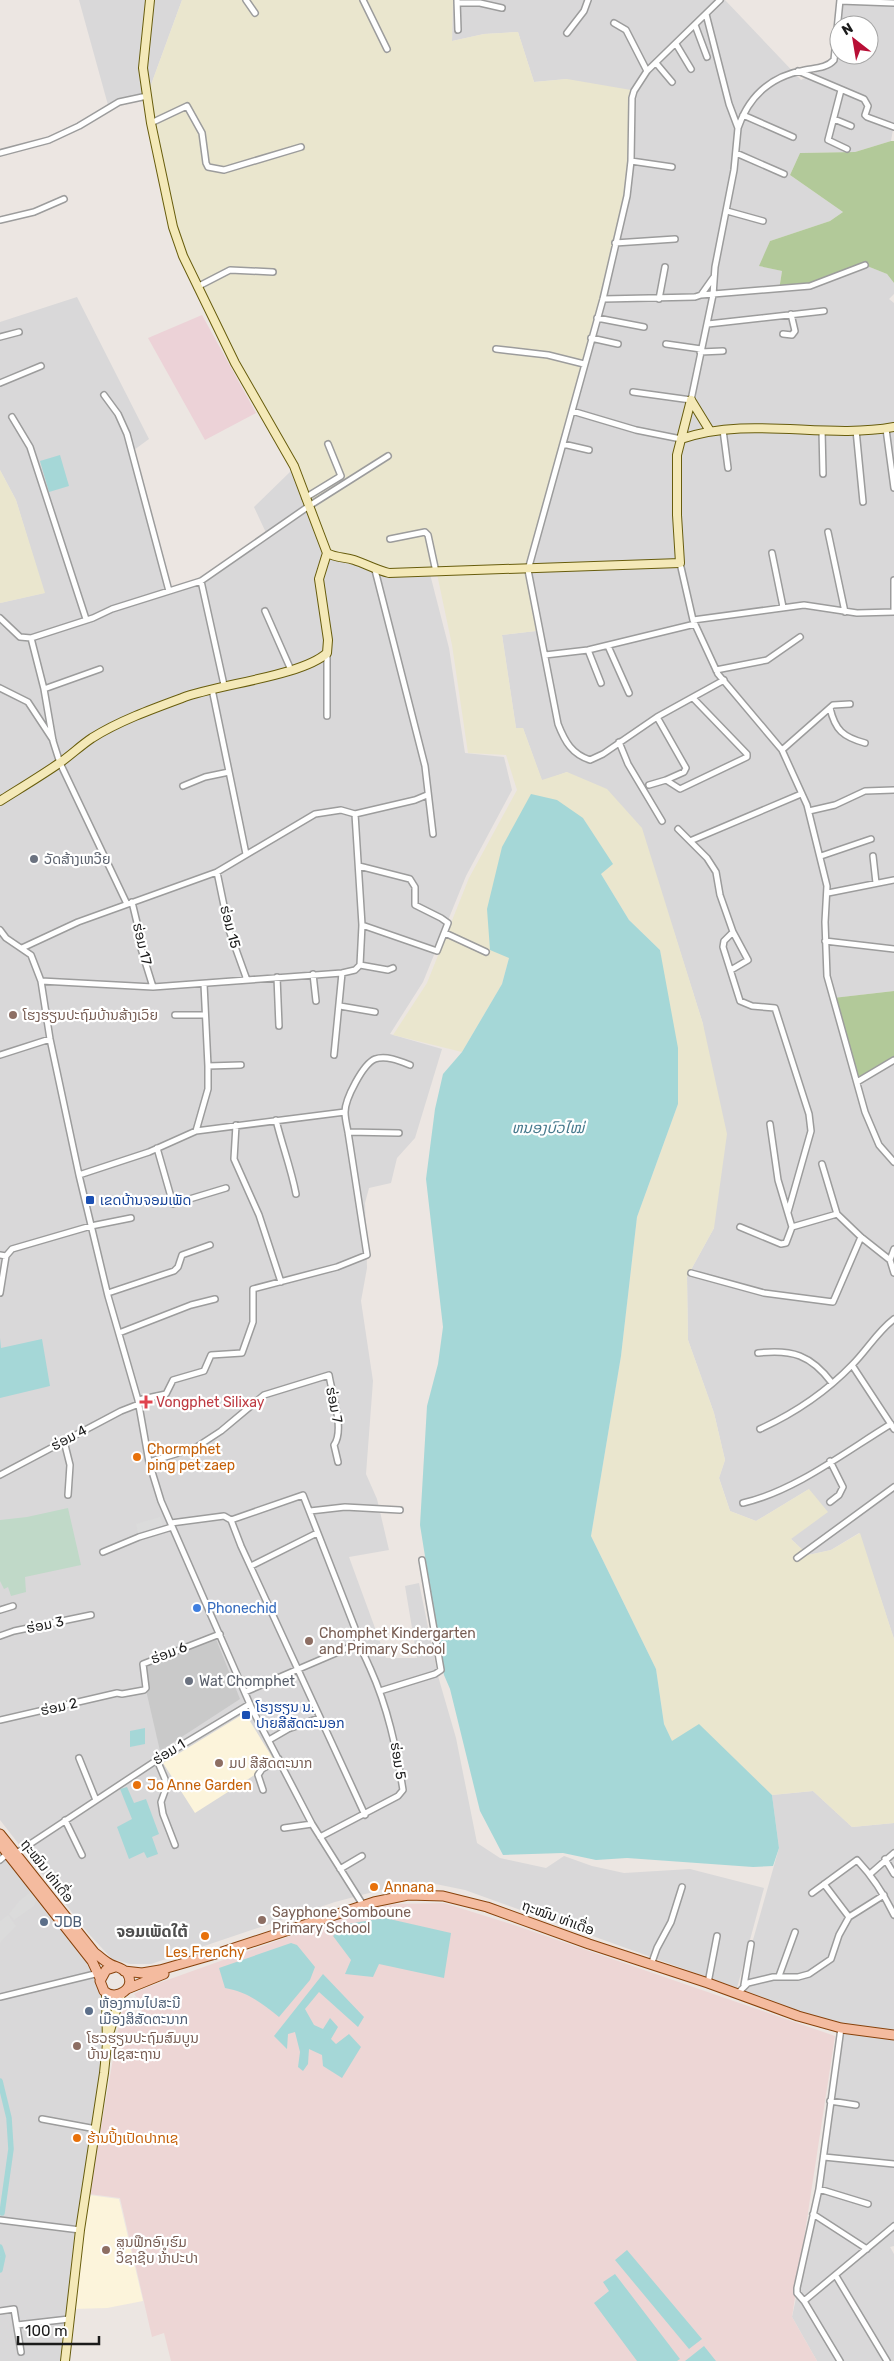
<svg xmlns="http://www.w3.org/2000/svg" width="894" height="2361" font-family="Rubik,'Noto Sans Lao',sans-serif">
<style>
.residential{fill:#d9d8d9;fill-rule:evenodd}
.commercial{fill:#ecd2d7}
.education{fill:#fcf4db}
.religious{fill:#c9c9c9}
.military{fill:#edd6d5}
.farmland{fill:#eae6ce}
.forest{fill:#b2c999}
.wetland{fill:#c0d9c8}
.parking{fill:#dbdbdb}
.water{fill:#a5d7d7}
.lines{fill:none;stroke-linecap:round;stroke-linejoin:round}
.canal{stroke:#a5d7d7;stroke-width:5.5}
.street-casing{stroke:#9c9c9c;stroke-width:8}
.secondary-casing{stroke:#685d0d;stroke-width:10}
.primary-casing{stroke:#88420b;stroke-width:11}
.street{stroke:#fff;stroke-width:5}
.secondary{stroke:#f4e9b8;stroke-width:8}
.primary{stroke:#f4bb9f;stroke-width:9}
.worship-dot{fill:#6b7280;stroke:#fff;stroke-width:2}
.education-dot{fill:#8d6e63;stroke:#fff;stroke-width:2}
.transit-dot{fill:#1a4fb4;stroke:#fff;stroke-width:2}
.health-dot{fill:#e0444e;stroke:#fff;stroke-width:2}
.food-dot{fill:#e8710a;stroke:#fff;stroke-width:2}
.shop-dot{fill:#3f7fe0;stroke:#fff;stroke-width:2}
.service-dot{fill:#5c6f8a;stroke:#fff;stroke-width:2}
.labels{text-anchor:middle;dominant-baseline:central;stroke-width:4.5;stroke-linejoin:round;paint-order:stroke}
.worship-label{font-size:14px;fill:#5b616d;stroke:#fff;text-anchor:start}
.street-label{font-size:14px;fill:#1b1b1b;stroke:#fff}
.education-label{font-size:14px;fill:#785e54;stroke:#fff;text-anchor:start}
.transit-label{font-size:14px;fill:#164399;stroke:#fff;text-anchor:start}
.health-label{font-size:14px;fill:#be3a42;stroke:#fff;text-anchor:start}
.food-label{font-size:14px;fill:#c56008;stroke:#fff;text-anchor:start}
.shop-label{font-size:14px;fill:#366cbe;stroke:#fff;text-anchor:start}
.service-label{font-size:14px;fill:#4e5e75;stroke:#fff;text-anchor:start}
.water-label{font-size:15px;font-style:italic;fill:#477a8d;stroke:#fff}
.quarter-label{font-size:16px;font-weight:bold;fill:#4e4e4e;stroke:#fff}
</style>
<rect width="100%" height="100%" fill="#ece6e2"/>
<path class="residential" d="M79 0H182L148 93 108 105Z
M453 0H725L801 80 830 65 837 0H894V124L891 141 855 152 800 153 790 175 843 212 830 221 770 241 760 266 782 271 779 289 867 266 887 274 894 283V294L889 299 894 303V991L833 998 857 1082 894 1063V1639L859 1533 831 1550 808 1555 791 1539 809 1489 756 1521 730 1511 719 1478 725 1460 714 1413 688 1340 687 1277 714 1228 703 1024 673 929 567 772 542 781 523 728H516L502 635 536 631 525 569 556 464 567 79 534 82 518 32 484 34 452 41ZM839 25H869V55H839Z
M77 297 149 439 134 450 164 585 169 594 198 583 268 537 254 507 292 470 412 504 449 648 465 753 504 757 512 790 466 876 423 982 390 1034 442 1049 415 1138 397 1158 391 1183 369 1188 365 1203 367 1268 361 1301 373 1381 366 1474 377 1499 389 1550 349 1557 386 1658H417L405 1586 419 1583 438 1676 456 1738 477 1843 500 1858 546 1868 564 1856 592 1866 624 1873 690 1869 764 1888 737 1988 465 1890 426 1882 392 1887 335 1902 151 1964H130L112 1959 88 1933 0 1820V603L44 593 16 500 0 470V322Z
M813 1791 852 1827 894 1823V2246L890 2247 894 2254V2361H817L792 2317 819 2189 841 2028 738 1993 779 1848 772 1795Z
M0 1846 70 1933 110 1997 109 2044 62 2361H0Z"/>
<path class="commercial" d="M202 315 256 413 205 440 148 338Z"/>
<path class="education" d="M245 1713 275 1762 195 1813 163 1763Z
M89 2195 119 2199 143 2301 107 2308 73 2309Z"/>
<path class="religious" d="M214 1634 240 1699 160 1751 140 1664Z"/>
<path class="military" d="M444 1903 514 1925 835 2036 792 2317 817 2361H171L164 2333 152 2337 120 2198 89 2194 123 2003 133 2016 145 2008 134 1994 145 1988 363 1910 395 1904Z"/>
<path class="farmland" d="M182 0H453L452 41 484 34 518 32 534 82 567 79 631 90 630 180 618 241 556 464 525 569 536 631 502 635 516 728H523L542 780 567 772 607 789 642 828 703 1024 727 1134 714 1228 687 1277 688 1340 714 1413 725 1460 719 1478 730 1511 756 1521 809 1489 828 1512 791 1539 808 1555 831 1550 860 1533 894 1639V1823L852 1827 813 1791 772 1795 699 1725 672 1742 664 1724 656 1669 591 1536 621 1356 637 1217 678 1104 660 950 629 920 601 874 612 864 583 818 509 958 502 984 462 1052 393 1035 427 983 469 878 517 790 506 755 468 753 452 645 437 574 389 571 328 553 293 466 232 366 180 260 162 203 148 93Z
M0 470 16 500 45 593 0 603Z"/>
<path class="forest" d="M891 141H894V283L887 274 867 266 817 283 779 290 782 271 759 266 770 241 830 221 843 212 790 175 800 153 855 152Z
M894 991V1063L857 1082 833 998Z"/>
<path class="wetland" d="M68 1508 81 1565 25 1577 26 1592 11 1596 8 1587 4 1589 0 1581V1520L27 1517Z"/>
<path class="parking" d="M160 1517 163 1525 138 1533 136 1524Z
M32 1891 37 1897 34 1906 14 1920 9 1914 19 1901Z
M8 1915 16 1926 0 1943V1921Z"/>
<path class="water" d="M60 455 69 486 49 492 40 461Z
M531 794 557 800 583 818 613 864 601 874 629 920 660 950 678 1048V1104L637 1217 621 1356 591 1536 656 1669 664 1724 672 1741 699 1724 772 1795 779 1848 773 1866 753 1867 627 1858 596 1860 563 1853 503 1855 480 1811 450 1689 444 1675 420 1525 427 1406 438 1364 443 1327 426 1179 435 1109 443 1074 462 1052 502 984 509 958 490 950 487 909 502 847Z
M0 1338 1 1348 42 1339 50 1386 0 1398Z
M145 1728V1744L130 1747V1731Z
M127 1787 134 1803 146 1799 159 1834 152 1837 158 1854 147 1858 144 1852 129 1859 117 1827 132 1819 120 1789Z
M385 1918 451 1933 444 1978 379 1964 373 1977 345 1974 351 1960 333 1936 347 1924Z
M291 1943 297 1945 315 1967 310 1980 279 2017C261 2003 248 1992 225 1988L219 1968Z
M323 1974 364 2017 358 2027 319 1992 305 2009 314 2025 323 2029 330 2018 338 2027 331 2039 336 2044 349 2034 361 2047 342 2078 323 2066 322 2055 309 2049 308 2064 303 2071 298 2067 300 2052 295 2032 288 2034 287 2049 274 2036Z
M627 2250 702 2339 689 2349 615 2260Z
M615 2274 680 2359 677 2361H637L594 2303 609 2291 603 2282Z
M704 2346 716 2361H685Z"/>
<g class="lines">
<path class="canal" d="M0 2081 9 2118 11 2149 2 2213
M0 2247 3 2256 0 2270"/>
<g class="street-casing">
<path id="street" d="M246 0 255 13
M363 0 387 49
M457 0 458 30
M720 0 647 71 634 91 632 98 631 161 627 196 603 299 528 570 558 724C565 742 572 754 590 760L603 754 657 717 724 680
M840 1 894 3
M457 3H480L502 8
M614 23 626 30 647 71
M695 25 707 57
M567 33 584 11 588 0
M676 44 691 69
M656 63 672 82
M798 71 864 99 868 106 865 115 867 117 894 127
M841 90 828 140 847 149
M743 115 793 137
M834 119 851 126
M151 123 187 106 202 133 206 163 208 167 224 170 301 147
M738 128C749 95 772 76 805 70 815 68 827 68 834 60L840 0
M0 153 49 140 79 126 119 102 147 96
M736 153 784 174
M631 161 672 167
M727 211 763 221
M0 220 34 212 64 199
M615 243 675 239
M197 287 230 270 273 272
M701 295 810 286 865 265
M603 299 695 297 701 295 713 278
M659 299 665 267
M597 318 644 327
M708 324 824 311
M783 334 792 335 795 331 791 314
M0 337 19 332
M591 338 618 344
M666 344 701 349
M496 349 548 355 584 364
M700 352 723 351
M0 383 41 366
M633 392 691 400 713 295 715 267 734 170 738 128 729 104 706 14
M104 395 118 414 127 434 169 591
M572 411 636 430 681 439
M12 417 30 447 86 619
M886 429 894 488
M723 430 728 468
M822 430 823 474
M856 430 863 502
M563 444 589 450
M305 498 341 476 328 444
M828 532 845 612
M390 539 425 532 428 535 436 572
M772 553 783 607
M680 563 693 620 804 605 857 613 894 612
M375 570 425 766 433 834
M201 581 224 685
M265 611 291 670
M894 612V580
M0 618 20 637 31 638 44 689 53 741 60 763 127 904
M693 620 718 674 782 750 807 805 827 886 825 922 827 976 865 1112 879 1145 894 1162
M31 638 93 618 112 609 201 581 309 506 388 456
M608 646 629 693
M588 650 601 683
M545 655 588 650 695 624
M716 670 767 660 800 637
M0 688 28 702 53 740
M44 689 100 669
M212 689 246 854
M830 708C835 730 843 737 865 743
M327 716V653
M657 717 686 768 684 772 666 780
M619 742 628 764 662 821
M782 750 833 705 850 704
M649 785 666 780 680 789 747 757V754L693 698
M183 786 205 777 229 772
M809 811 835 805 865 791 894 790
M678 829 690 841 801 794
M690 841 707 858 716 872 720 895 733 932 724 941 723 947 740 1001 752 1006 775 1008 809 1114 811 1131 788 1212
M821 856 871 839
M873 856 876 883
M359 866 410 879 415 887V905L441 918 448 923 437 951 362 925
M217 872 229 930 247 980
M828 893 894 880
M132 902 139 931V942L153 987
M0 930 6 938 31 955 41 981 50 1039 79 1175 108 1296 138 1400 149 1462 161 1501 252 1709 312 1824 363 1905
M445 933 486 952
M825 941 894 949
M22 948 78 922 217 872 315 814 341 810 355 814 415 800 427 795
M360 965 388 970 393 968
M731 970 748 960 733 932
M313 974 316 1001
M277 977 279 1026
M41 981 153 987 342 973 355 970 360 965 362 925 355 814
M204 984 208 1066 241 1065
M340 1006 375 1012
M175 1015H204
M0 1055 50 1039
M334 1055 342 973
M857 1082 894 1060
M276 1120C282 1145 291 1168 296 1194
M236 1125 234 1159 259 1215 281 1282
M196 1131 208 1089V1066
M399 1133 348 1132C347 1126 345 1119 345 1112 345 1099 363 1064 375 1059 386 1055 400 1061 410 1065
M157 1148 173 1204 226 1188
M822 1164 837 1214 861 1237 890 1260
M79 1175 149 1152 196 1131 345 1112
M740 1227 781 1244 786 1243 792 1227 778 1180 770 1124
M792 1227 837 1214
M894 1249 890 1260 894 1273
M0 1255 6 1256 12 1249 91 1226 131 1218
M691 1273 764 1293 833 1302 861 1237
M0 1293 6 1256
M108 1293 174 1271 178 1267 182 1255 210 1245
M119 1333 191 1305 215 1299
M758 1353C792 1349 811 1355 832 1383
M852 1365 894 1429
M138 1400 166 1394 173 1380 204 1371 211 1355 242 1353 253 1322V1289L337 1267 367 1255 348 1132
M760 1429C795 1413 825 1393 852 1365 867 1350 877 1332 894 1319
M64 1441 70 1465 68 1495
M149 1462 195 1448 221 1431 264 1395 329 1375C332 1394 345 1430 334 1445L338 1462
M0 1475 121 1411 139 1404
M830 1502 839 1495 843 1487 830 1461
M743 1503C795 1491 845 1452 891 1424
M310 1511 345 1507 400 1510
M171 1523 224 1516 231 1520
M103 1552 139 1537 172 1527
M797 1558 894 1487
M251 1566 317 1533
M0 1610 13 1606
M0 1636 14 1631 91 1615
M357 1644 358 1636 303 1495 231 1520 241 1546 365 1815
M380 1691 435 1674 441 1670 422 1560
M245 1692 357 1644
M0 1720 117 1693 122 1694 144 1690 146 1688 143 1664 220 1634
M269 1740 288 1729 319 1718
M79 1758 96 1800
M157 1760 165 1779V1791L161 1802 163 1814 175 1845
M263 1790 258 1775 262 1769 279 1759
M65 1820 82 1855
M284 1828 312 1824
M320 1837 398 1796 403 1790C396 1747 388 1708 370 1668 366 1660 363 1650 357 1644
M15 1854 157 1760 250 1704
M885 1859 894 1874
M0 1860 7 1854
M340 1869 362 1856
M870 1874 894 1853
M812 1893 857 1860C873 1877 884 1894 894 1915
M849 1917 884 1895
M651 1965 657 1948 671 1922 682 1887
M779 1976 795 1932
M708 1983 717 1936
M744 1985 751 1944
M738 1993 748 1983 773 1977H798L809 1974 831 1959 839 1935 849 1917 824 1884
M0 1997 99 1973
M830 2101 856 2105
M42 2119 96 2129
M824 2157 894 2164
M819 2189 868 2204
M813 2214 867 2249
M0 2220 80 2230
M836 2276 887 2361
M804 2301 797 2293V2288L819 2189 841 2028
M0 2311 14 2309 21 2352
M17 2325 69 2319
M840 2361 804 2301 894 2226"/>
</g>
<g class="secondary-casing">
<path id="secondary" d="M691 400 710 431
M681 439C750 415 824 440 894 427
M327 553C336 558 345 557 354 560 366 564 376 570 389 573L680 563 677 515V455L691 400
M0 801C19 789 39 777 58 764 70 756 80 746 92 738 119 721 152 709 182 698 219 684 302 676 327 653L328 640 319 579 327 553 294 466 235 363 183 256 173 227 151 123 143 68 150 0
M109 2034 121 1994
M65 2361 80 2230 104 2073 107 2044 106 1993"/>
</g>
<g class="primary-casing">
<path id="primary" d="M0 1834 94 1952C99 1956 104 1961 110 1964 115 1967 122 1967 127 1973 137 1988 116 2002 104 1991L100 1981 106 1970 115 1967
M0 1844 92 1961 100 1978
M124 1971 142 1973 160 1970 219 1953 374 1902 408 1895 443 1896 487 1907 589 1944 708 1983 798 2016 841 2028 894 2035
M127 1989 164 1974"/>
</g>
<use href="#street" class="street"/>
<use href="#secondary" class="secondary"/>
<use href="#primary" class="primary"/>
</g>
<g class="worship-dot">
<circle cx="34" cy="859" r="5"/>
<circle cx="189" cy="1681" r="5"/>
</g>
<g class="education-dot">
<circle cx="13" cy="1015" r="5"/>
<circle cx="309" cy="1641" r="5"/>
<circle cx="219" cy="1763" r="5"/>
<circle cx="262" cy="1920" r="5"/>
<circle cx="77" cy="2046" r="5"/>
<circle cx="106" cy="2250" r="5"/>
</g>
<g class="transit-dot">
<rect x="85" y="1195" width="10" height="10" rx="2.5"/>
<rect x="241" y="1710" width="10" height="10" rx="2.5"/>
</g>
<path class="health-dot" d="M143.5 1394.5h5v5h5v5h-5v5h-5v-5h-5v-5h5z"/>
<g class="food-dot">
<circle cx="137" cy="1457" r="5"/>
<circle cx="137" cy="1785" r="5"/>
<circle cx="374" cy="1887" r="5"/>
<circle cx="205" cy="1936" r="5"/>
<circle cx="77" cy="2138" r="5"/>
</g>
<circle class="shop-dot" cx="197" cy="1608" r="5"/>
<g class="service-dot">
<circle cx="44" cy="1922" r="5"/>
<circle cx="89" cy="2011" r="5"/>
</g>
<g class="labels">
<g class="worship-label">
<text x="44" y="859">ວັດສ້າງເຫວີຍ</text>
<text x="199" y="1681">Wat Chomphet</text>
</g>
<g class="street-label">
<text transform="translate(230 927) rotate(75)">ຮ່ອມ 15</text>
<text transform="translate(142 944) rotate(77)">ຮ່ອມ 17</text>
<text transform="translate(334 1405) rotate(79)">ຮ່ອມ 7</text>
<text transform="translate(69 1438) rotate(-28)">ຮ່ອມ 4</text>
<text transform="translate(45 1625) rotate(-12)">ຮ່ອມ 3</text>
<text transform="translate(169 1653) rotate(-21)">ຮ່ອມ 6</text>
<text transform="translate(59 1707) rotate(-13)">ຮ່ອມ 2</text>
<text transform="translate(169 1752) rotate(-32)">ຮ່ອມ 1</text>
<text transform="translate(398 1761) rotate(81)">ຮ່ອມ 5</text>
<text transform="translate(47 1871) rotate(52)">ຖະໝົນ ທ່າເດື່ອ</text>
<text transform="translate(558 1918) rotate(20)">ຖະໝົນ ທ່າເດື່ອ</text>
</g>
<g class="education-label">
<text x="23" y="1015">ໂຮງຮຽນປະຖົມບ້ານສ້າງເວົຍ</text>
<text x="319" y="1633">Chomphet Kindergarten<tspan x="319" dy="16">and Primary School</tspan></text>
<text x="229" y="1763">ມປ ສີສັດຕະນາກ</text>
<text x="272" y="1912">Sayphone Somboune<tspan x="272" dy="16">Primary School</tspan></text>
<text x="87" y="2038">ໂຮວຮຽນປະຖົມສົມບູນ<tspan x="87" dy="16">ບ້ານ ໄຊສະຖານ</tspan></text>
<text x="116" y="2242">ສູນຟືກອົບຮົມ<tspan x="116" dy="16">ວິຊາຊີບ ນ້ໍາປະປາ</tspan></text>
</g>
<g class="transit-label">
<text x="100" y="1200">ເຂດບ້ານຈອມເພັດ</text>
<text x="256" y="1707">ໂຮງຮຽນ ນ.<tspan x="256" dy="16">ປາຍສີສັດຕະນອກ</tspan></text>
</g>
<g class="health-label">
<text x="156" y="1402">Vongphet Silixay</text>
</g>
<g class="food-label">
<text x="147" y="1449">Chormphet<tspan x="147" dy="16">ping pet zaep</tspan></text>
<text x="147" y="1785">Jo Anne Garden</text>
<text x="384" y="1887">Annana</text>
<text x="205" y="1952" text-anchor="middle">Les Frenchy</text>
<text x="87" y="2138">ຮ້ານປິ້ງເປັດປາກເຊ</text>
</g>
<g class="shop-label">
<text x="207" y="1608">Phonechid</text>
</g>
<g class="service-label">
<text x="54" y="1922">JDB</text>
<text x="99" y="2003">ຫ້ອງການໄປສະນີ<tspan x="99" dy="16">ເມືອງສິສັດຕະນາກ</tspan></text>
</g>
<g class="water-label">
<text x="548" y="1128">ຫນອງບົວໄໝ່</text>
</g>
<g class="quarter-label">
<text x="152" y="1931">ຈອມເພັດໃຕ້</text>
</g>
</g>
<g transform="translate(854 40) rotate(329)"><circle r="24" fill="#ffffff" stroke="#a4a4a4"/>
<path d="M0-4L9 19L0 12L-9 19Z" fill="#b80f36"/>
<text y="-8" font-size="14" font-weight="bold" text-anchor="middle" fill="#1b1b1b">N</text>
</g>
<path d="M18 2336v8h81v-8" fill="none" stroke="#1b1b1b" stroke-width="2.5"/>
<text x="25" y="2336" font-size="15" fill="#1b1b1b" stroke="#ffffff" stroke-width="4" paint-order="stroke">100 m</text>
</svg>
